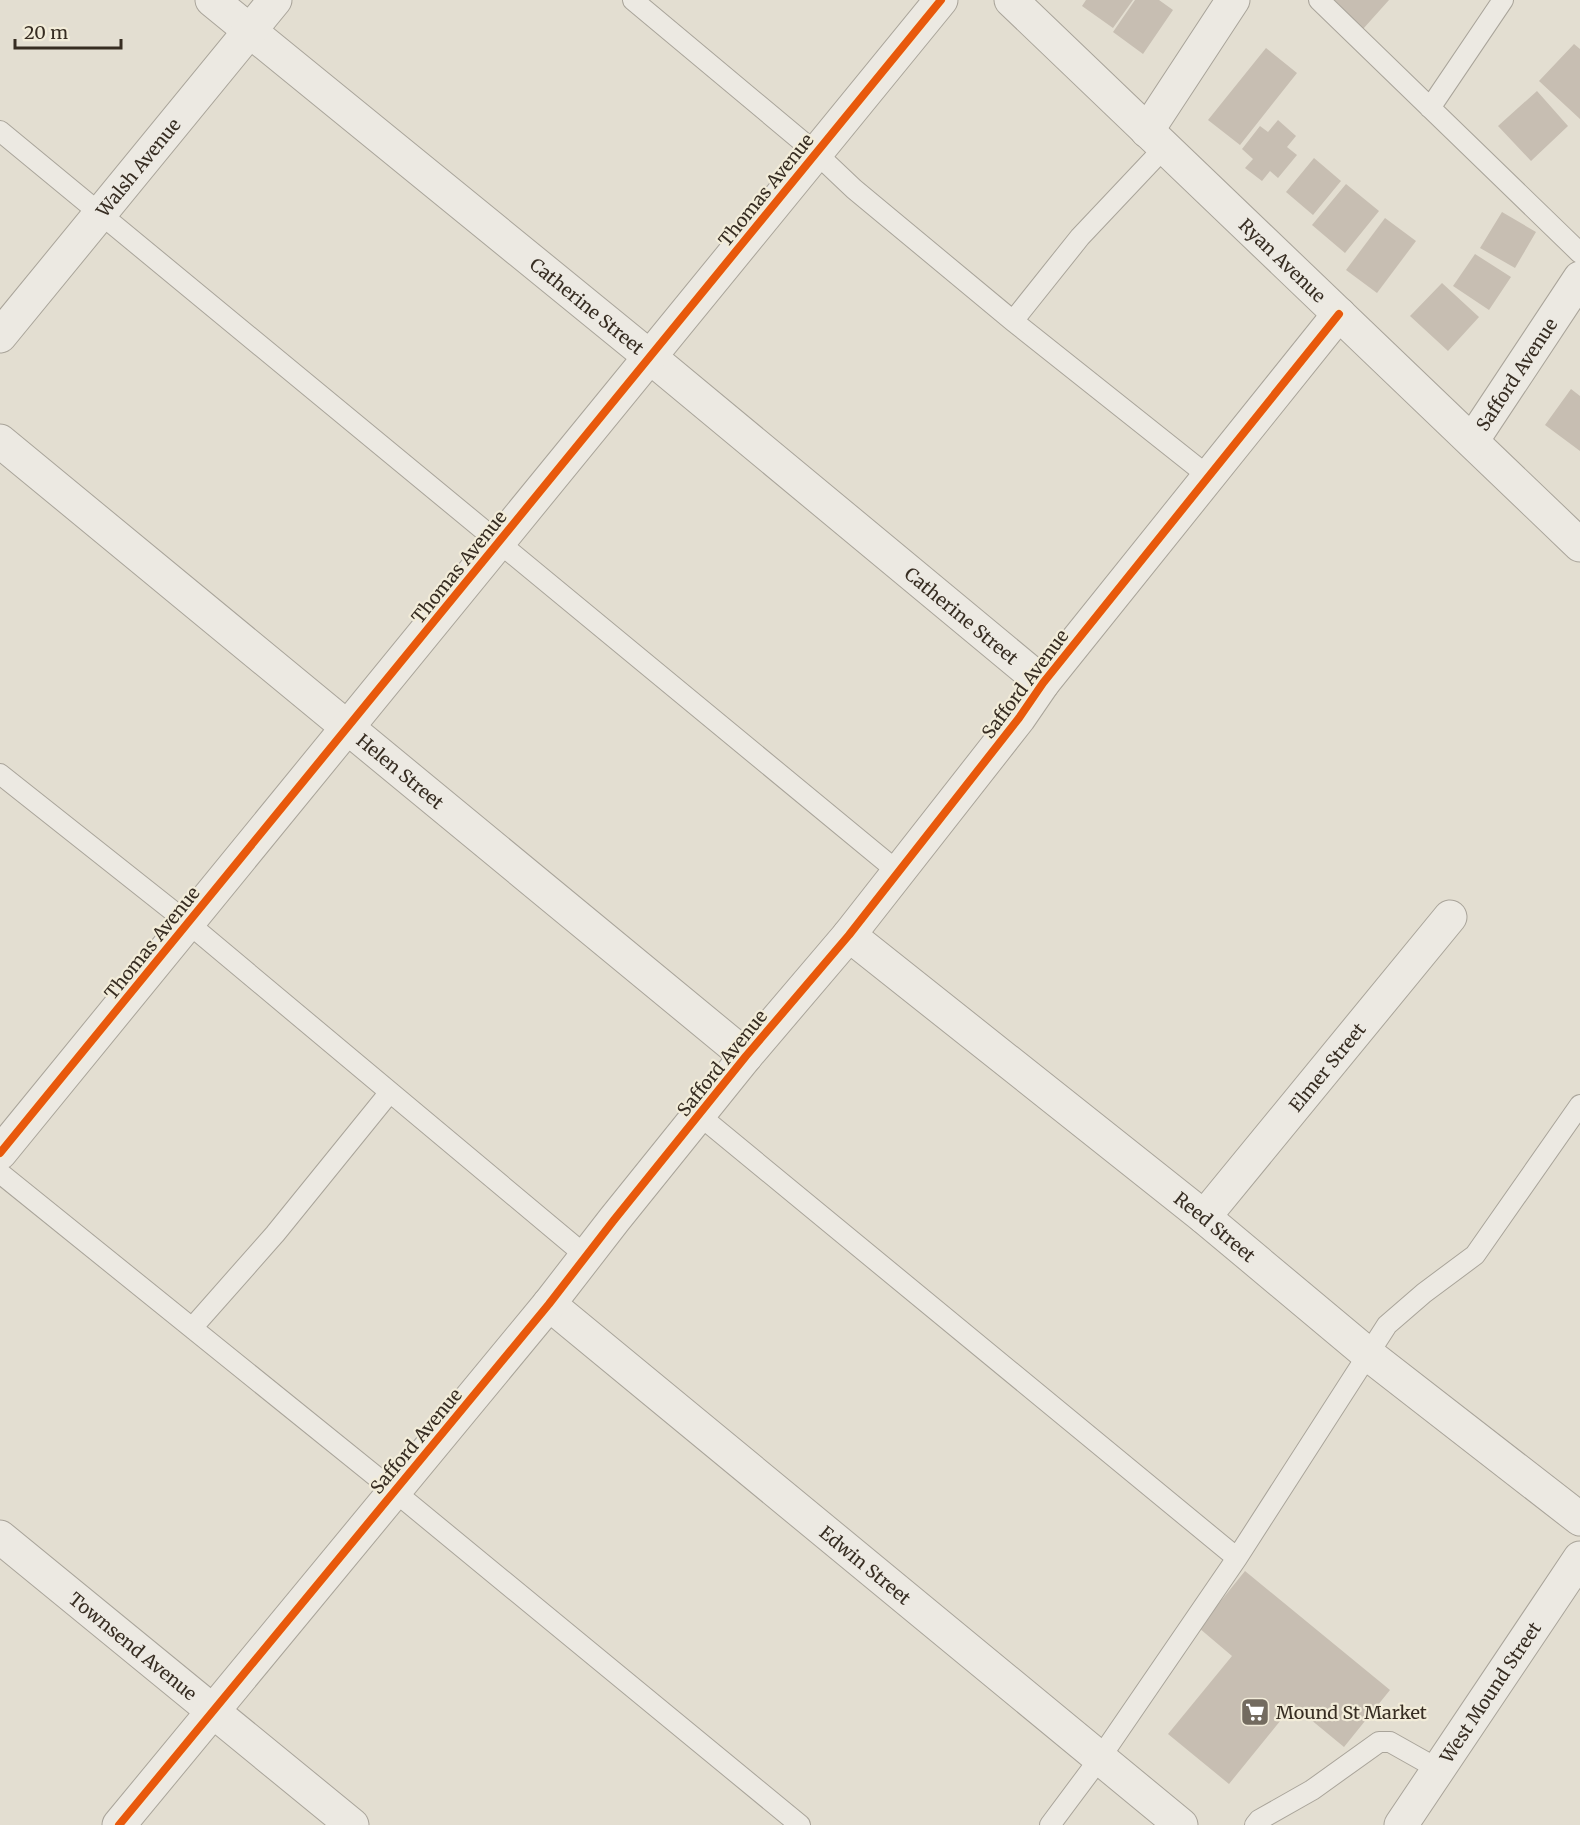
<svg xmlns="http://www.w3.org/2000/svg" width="1580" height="1825" font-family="Merriweather,serif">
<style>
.building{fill:#c7beb2}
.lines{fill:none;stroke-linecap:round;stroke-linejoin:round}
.service-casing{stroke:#a9a49a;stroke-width:22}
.minor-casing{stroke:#a9a49a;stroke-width:35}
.tertiary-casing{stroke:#a9a49a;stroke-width:35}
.service{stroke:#ece9e2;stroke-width:20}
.minor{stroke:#ece9e2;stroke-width:33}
.tertiary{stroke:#ece9e2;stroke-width:33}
.cycleway-casing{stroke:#f2ecd9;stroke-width:11}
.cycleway{stroke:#e8590c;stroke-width:8}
.labels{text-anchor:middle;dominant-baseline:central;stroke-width:4.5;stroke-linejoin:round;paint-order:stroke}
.street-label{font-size:18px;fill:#372d22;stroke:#f2ecd9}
.poi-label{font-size:18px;fill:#372d22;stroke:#f2ecd9;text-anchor:start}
</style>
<rect width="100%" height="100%" fill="#e3ded1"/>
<path class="building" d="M1086 0H1133L1113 28 1082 6Z
M1135 0H1159L1173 10 1143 54 1113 32Z
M1332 0H1389L1363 29Z
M1574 44 1580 49V119L1539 81Z
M1266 48 1297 73 1240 145 1208 120Z
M1537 91 1568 126 1531 161 1498 126Z
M1278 120 1296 136 1287 147 1297 155 1278 178 1270 171 1262 181 1245 168 1253 159 1242 149 1260 126 1268 132Z
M1314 158 1341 181 1313 215 1286 192Z
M1346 184 1379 211 1345 253 1312 225Z
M1502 212 1536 232 1515 268 1480 248Z
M1385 218 1416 241 1377 293 1346 270Z
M1475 254 1511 277 1489 310 1453 286Z
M1442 283 1479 317 1448 351 1410 316Z
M1571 389 1580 396V451L1545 425Z
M1245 1571 1390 1690 1344 1747 1293 1705 1229 1784 1168 1734 1232 1656 1199 1628Z"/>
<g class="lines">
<g class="service-casing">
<path id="service" d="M633 0 816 153 854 189 1013 321 1208 476
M1319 0 1580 253
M1430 108 1503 0
M0 131 897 871
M1013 321 1080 237 1164 148
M0 774 188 923 586 1256
M699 1115 1237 1558
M0 1173 394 1491 800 1825
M192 1328 275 1234 390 1092
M1050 1825 1100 1758 1237 1558 1387 1325 1424 1293 1475 1255 1580 1105
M1255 1825 1259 1820 1312 1790 1379 1742H1390L1438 1769"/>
</g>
<g class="minor-casing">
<g id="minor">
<path id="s1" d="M212 0 650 357 1043 683"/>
<path id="s2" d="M1011 0 1580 545"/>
<path d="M1147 131 1233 0"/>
<path id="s3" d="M0 336 275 0"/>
<path id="s4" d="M0 441 746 1056"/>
<path id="s5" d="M1472 441 1580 278"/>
<path id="s6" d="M849 935 1204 1217 1369 1355 1580 1519"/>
<path d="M0 1153 941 0"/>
<path id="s7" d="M1204 1217 1450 917"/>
<path id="s8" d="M549 1304 1181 1825"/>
<path id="s9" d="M0 1537 352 1825"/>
<path d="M119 1825 549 1304 614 1220 746 1056 849 935 1019 718 1043 683 1339 314"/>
</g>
</g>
<g class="tertiary-casing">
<g id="tertiary">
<path id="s10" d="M1401 1825 1580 1558"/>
</g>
</g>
<use href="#service" class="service"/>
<use href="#minor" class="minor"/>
<use href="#tertiary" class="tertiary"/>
<g class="cycleway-casing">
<path id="cycleway" d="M0 1153 941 0
M119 1825 549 1304 614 1220 746 1056 849 935 1019 718 1043 683 1339 314"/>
</g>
<use href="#cycleway" class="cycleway"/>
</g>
<defs>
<g id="supermarket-square" transform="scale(1.5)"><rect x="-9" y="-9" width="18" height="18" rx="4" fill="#736b5f" stroke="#f2ecd9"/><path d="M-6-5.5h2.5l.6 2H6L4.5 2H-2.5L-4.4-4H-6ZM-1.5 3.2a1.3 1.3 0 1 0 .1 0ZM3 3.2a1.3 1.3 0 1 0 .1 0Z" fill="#fff"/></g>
</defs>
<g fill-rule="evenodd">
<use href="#supermarket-square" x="1255" y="1712"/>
</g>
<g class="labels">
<g class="street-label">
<text stroke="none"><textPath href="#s3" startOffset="218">Walsh Avenue</textPath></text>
<text transform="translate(766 190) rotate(-51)">Thomas Avenue</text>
<text stroke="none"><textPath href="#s2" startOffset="376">Ryan Avenue</textPath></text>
<text stroke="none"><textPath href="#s1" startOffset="484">Catherine Street</textPath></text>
<text stroke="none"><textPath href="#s5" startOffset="80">Safford Avenue</textPath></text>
<text transform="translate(459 567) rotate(-51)">Thomas Avenue</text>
<text stroke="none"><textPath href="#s1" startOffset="970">Catherine Street</textPath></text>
<text transform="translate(1025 684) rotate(-53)">Safford Avenue</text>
<text stroke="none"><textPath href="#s4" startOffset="519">Helen Street</textPath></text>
<text transform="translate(152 943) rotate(-51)">Thomas Avenue</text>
<text transform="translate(722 1063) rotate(-51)">Safford Avenue</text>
<text stroke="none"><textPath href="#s7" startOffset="194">Elmer Street</textPath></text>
<text stroke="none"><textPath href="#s6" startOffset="468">Reed Street</textPath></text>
<text transform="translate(416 1441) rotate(-50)">Safford Avenue</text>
<text stroke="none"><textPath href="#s8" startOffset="410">Edwin Street</textPath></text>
<text stroke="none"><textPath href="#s9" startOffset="172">Townsend Avenue</textPath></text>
<text stroke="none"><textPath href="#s10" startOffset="160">West Mound Street</textPath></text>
</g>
<g class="poi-label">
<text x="1276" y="1712">Mound St Market</text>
</g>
</g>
<path d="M15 39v9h106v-9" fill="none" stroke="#372d22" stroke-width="3"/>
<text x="24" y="39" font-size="18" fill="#372d22" stroke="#f2ecd9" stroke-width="4.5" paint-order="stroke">20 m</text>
</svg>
